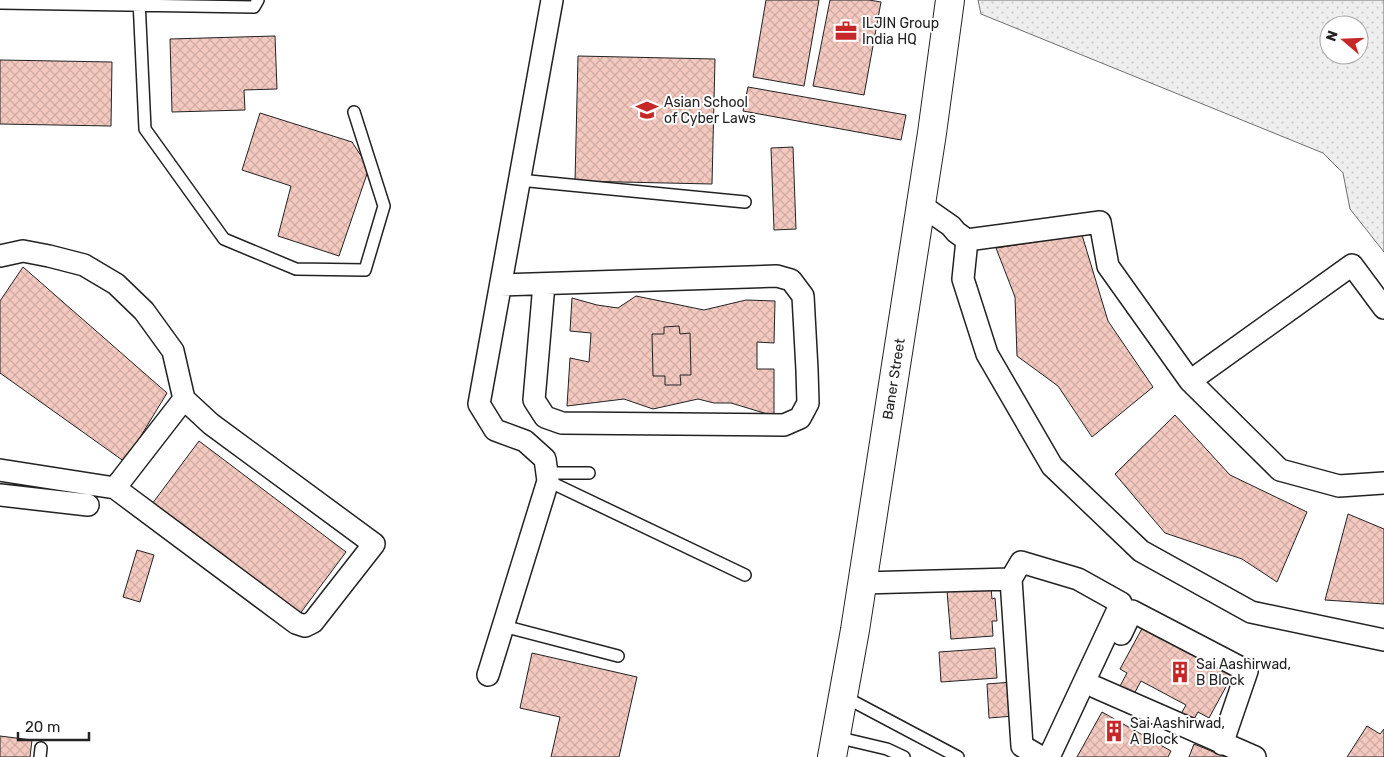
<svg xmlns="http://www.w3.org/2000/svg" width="1384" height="757" font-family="Rubik,sans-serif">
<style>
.grass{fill:url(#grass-dots);stroke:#6f6f6f;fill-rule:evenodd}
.building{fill:url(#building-cross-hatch);stroke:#222}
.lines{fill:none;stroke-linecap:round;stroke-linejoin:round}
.lane-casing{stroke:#222;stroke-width:14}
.street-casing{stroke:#222;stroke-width:24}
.secondary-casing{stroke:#222;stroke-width:30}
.lane{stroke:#fff;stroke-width:11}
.street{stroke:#fff;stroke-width:21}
.secondary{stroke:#fff;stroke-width:28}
.labels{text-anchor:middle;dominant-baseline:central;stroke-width:4;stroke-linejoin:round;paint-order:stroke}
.poi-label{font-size:14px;fill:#222;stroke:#fff;text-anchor:start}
.street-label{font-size:14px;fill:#222;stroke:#fff}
</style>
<defs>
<pattern id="grass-dots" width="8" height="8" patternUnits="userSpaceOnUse" patternTransform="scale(1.25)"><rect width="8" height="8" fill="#eee"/><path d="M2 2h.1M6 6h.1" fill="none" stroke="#ccc" stroke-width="1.8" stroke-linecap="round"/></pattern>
<pattern id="building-cross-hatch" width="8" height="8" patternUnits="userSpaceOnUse" patternTransform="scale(1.25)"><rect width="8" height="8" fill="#f3c9c0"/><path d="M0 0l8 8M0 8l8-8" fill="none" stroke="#d0aca5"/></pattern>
</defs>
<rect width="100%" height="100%" fill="#fff"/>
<path class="grass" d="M978 0H1384V252L1350 209 1343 173 1323 153 981 14ZM1329 25H1359V55H1329Z"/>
<path class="building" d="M766 0H819L804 86 753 77Z
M830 0H869L881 2 864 95 813 86Z
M275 36 277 89 244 90 245 110 172 112 170 39Z
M578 56 715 59 712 184 575 181Z
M0 60 112 62 111 126 0 124Z
M748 87 906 115 901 140 743 111Z
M260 113 352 142 369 168 339 256 278 236 291 186 242 170Z
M793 147 796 229 774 230 771 148Z
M1082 235 1108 321 1153 387 1092 437 1058 386 1017 356 1015 297 996 248Z
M23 267 167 393 125 462 0 373V301Z
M636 296 704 310 746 300 775 301 774 343 757 342V369H774V416L731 403H714L698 399 653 409 624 399 567 406 570 358 589 362 591 333 570 331 572 298 597 305 618 308Z
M679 326 680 334 690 333 691 375H680L681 385H665V376H653L652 334H664V327Z
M1175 415 1230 475 1307 512 1277 582 1242 559 1165 533 1115 474Z
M199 441 346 552 299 615 152 504Z
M1348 514 1384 529V604L1325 600Z
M137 550 154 555 140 602 123 597Z
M991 587 992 599 995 598 997 621H992L993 636 951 639 947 591Z
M1145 623 1234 672 1209 718 1198 712 1193 721 1181 714 1186 705 1141 681 1134 694 1120 686 1127 673 1120 669Z
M995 648 997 678 941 682 939 652Z
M532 653 637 677 619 757H551L560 717 520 708Z
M1012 682 1014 716 989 718 987 684Z
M1102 712 1171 751 1168 757H1077Z
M1367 726 1380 734 1384 729V757H1347Z
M0 736 32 740 30 757H0Z
M1194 744 1226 757H1189Z"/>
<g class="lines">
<g class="lane-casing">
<path id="lane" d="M139 0 145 129 224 239 296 269 365 270 384 206 354 112
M0 3 254 7 258 0
M519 180 745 202
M547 473H589
M548 481 745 575
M503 626 618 656
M843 696 958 757
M836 737 887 749 904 757
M40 757 41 748"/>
</g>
<g class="street-casing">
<path id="street" d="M921 205 951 226 956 232 967 240 1100 222 1108 266 1190 381 1352 265 1384 308
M967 240 963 279 987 354 1052 466 1141 551 1251 612 1384 640
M0 256 23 251 49 256 84 265 116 284 144 311 173 351 184 399 211 424 374 544 313 622 305 626 296 623 115 488 0 470
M501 285 777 276 791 280 803 296 807 370 808 403 800 418 784 425 562 423 545 417 534 400 544 284
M1190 381 1280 470 1339 486 1384 483
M115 488 184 399
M0 495 88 505
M862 583 1011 579
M1121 634 1132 611 1247 671 1222 744
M488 675 548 481 545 459 525 441 495 430 479 404 552 0
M1095 687 1255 757
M1041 757 1022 746 1011 579 1021 562 1078 579 1121 603 1049 757"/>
</g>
<g class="secondary-casing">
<path id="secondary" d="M832 757 855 630 932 133 950 0"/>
</g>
<use href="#lane" class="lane"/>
<use href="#street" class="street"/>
<use href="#secondary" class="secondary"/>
</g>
<defs>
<g id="office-bare" transform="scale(1.725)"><path d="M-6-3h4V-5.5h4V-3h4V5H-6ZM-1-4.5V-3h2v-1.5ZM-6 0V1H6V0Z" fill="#c62828" stroke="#fff" stroke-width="2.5" paint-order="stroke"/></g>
<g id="university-bare" transform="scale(1.725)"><path d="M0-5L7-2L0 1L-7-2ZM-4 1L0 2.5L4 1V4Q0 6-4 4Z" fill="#c62828" stroke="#fff" stroke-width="2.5" paint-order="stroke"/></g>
<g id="building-bare" transform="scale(1.725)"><path d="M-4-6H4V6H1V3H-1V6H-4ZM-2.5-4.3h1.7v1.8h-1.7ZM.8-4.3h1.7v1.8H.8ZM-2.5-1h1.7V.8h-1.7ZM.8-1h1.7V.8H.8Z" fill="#c62828" stroke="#fff" stroke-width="2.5" paint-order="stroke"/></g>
</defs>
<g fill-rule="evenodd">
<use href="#office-bare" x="846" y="31"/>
<use href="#university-bare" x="647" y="110"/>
<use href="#building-bare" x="1180" y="672"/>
<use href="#building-bare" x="1114" y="731"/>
</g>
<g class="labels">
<g class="poi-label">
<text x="862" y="23">ILJIN Group<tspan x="862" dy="16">India HQ</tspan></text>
<text x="664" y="102">Asian School<tspan x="664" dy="16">of Cyber Laws</tspan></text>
<text x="1196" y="664">Sai Aashirwad,<tspan x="1196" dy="16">B Block</tspan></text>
<text x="1130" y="723">Sai Aashirwad,<tspan x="1130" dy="16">A Block</tspan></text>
</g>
<g class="street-label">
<text transform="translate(894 379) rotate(-81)">Baner Street</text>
</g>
</g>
<g transform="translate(1344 40) rotate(289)"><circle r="24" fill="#ffffff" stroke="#a7a7a7"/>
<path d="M0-4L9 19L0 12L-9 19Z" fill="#c62828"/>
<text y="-8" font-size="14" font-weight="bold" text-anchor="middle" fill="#222222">N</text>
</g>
<path d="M18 732v8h71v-8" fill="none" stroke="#222222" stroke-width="2.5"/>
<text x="25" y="732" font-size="15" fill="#222222" stroke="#ffffff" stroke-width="4" paint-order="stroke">20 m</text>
</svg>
